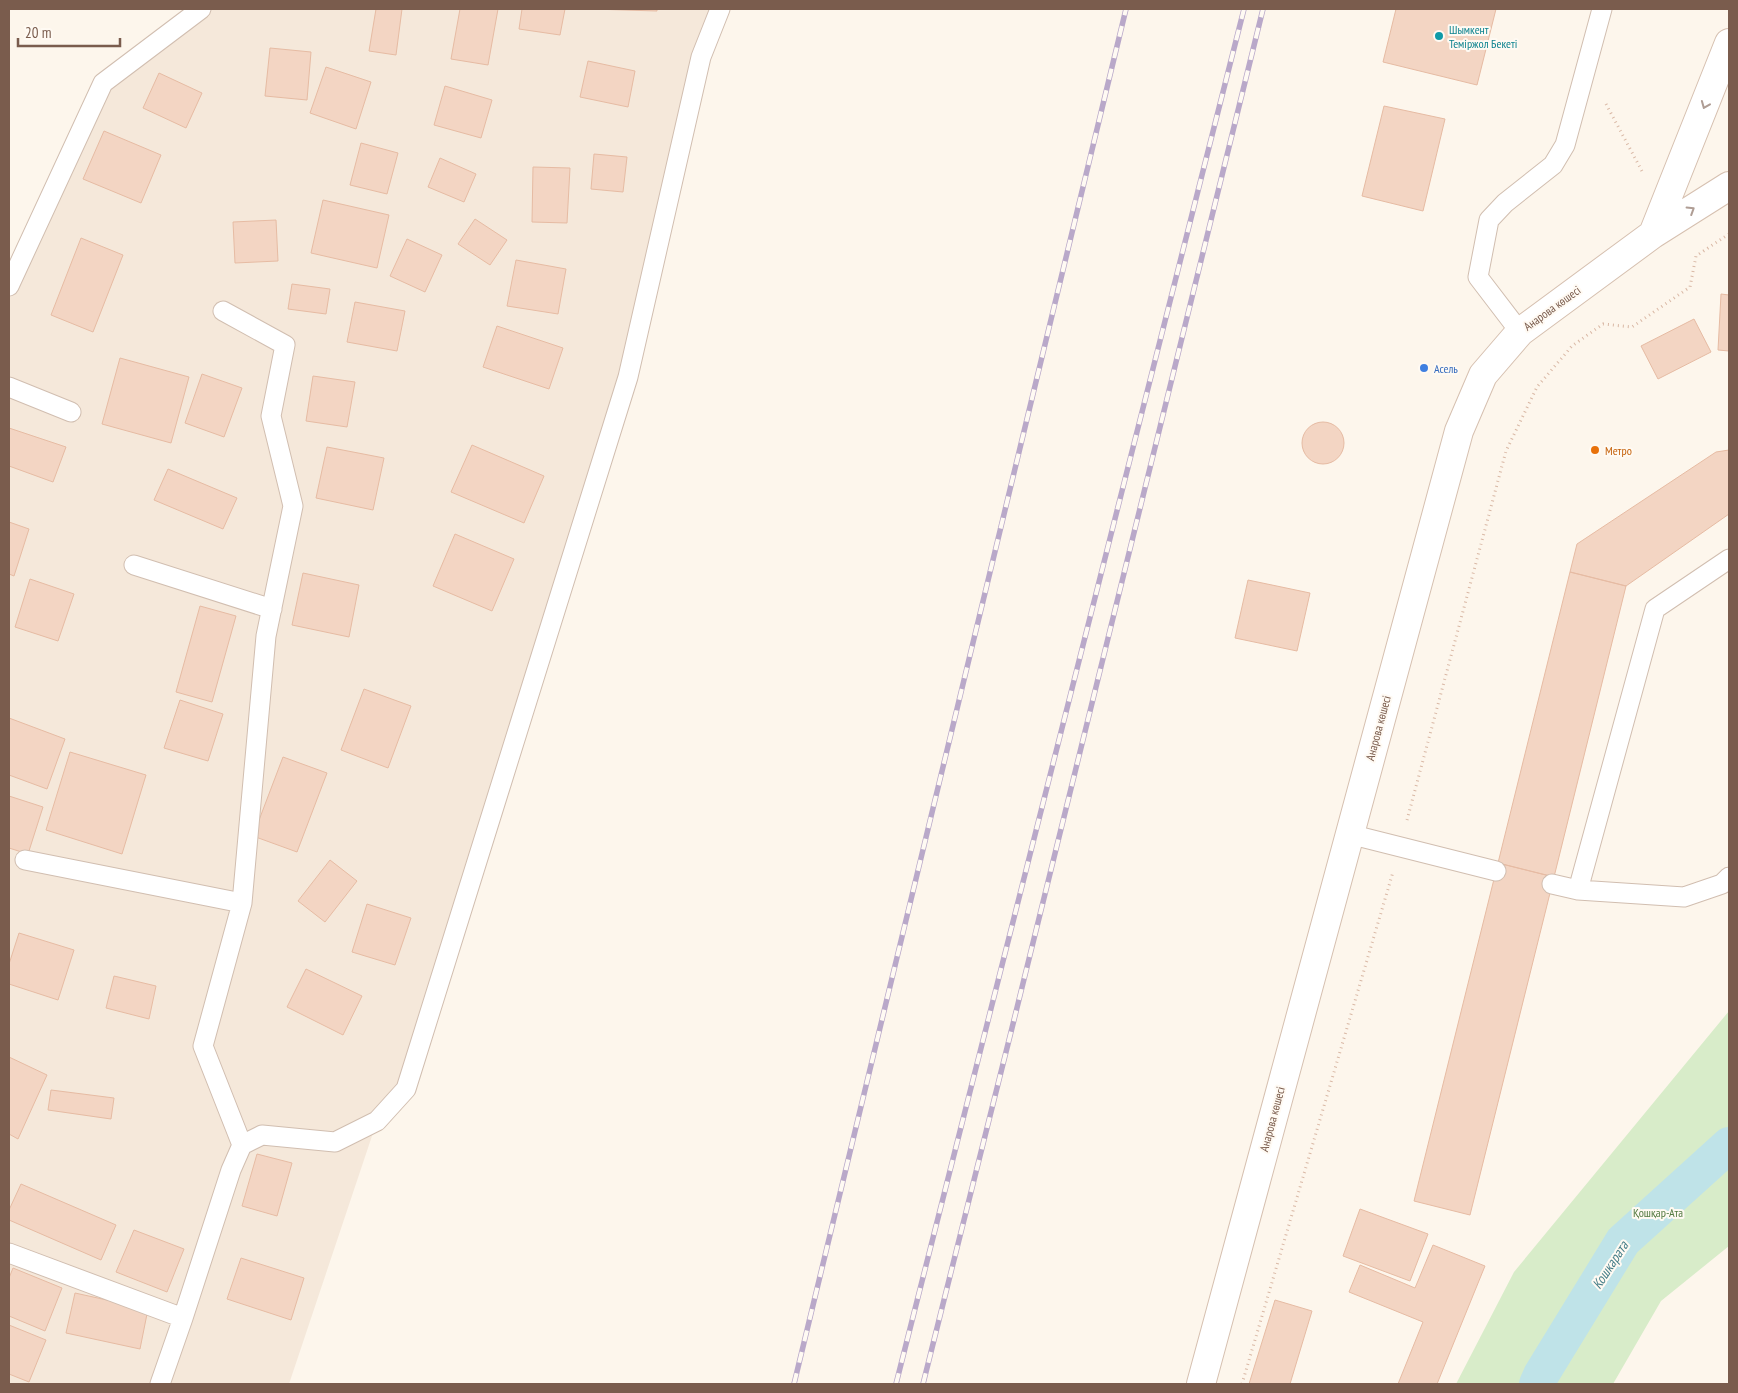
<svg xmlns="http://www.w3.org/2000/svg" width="1738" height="1393" font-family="'PT Sans Narrow',sans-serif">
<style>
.residential{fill:#f5e8da}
.green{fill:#d8ecc9}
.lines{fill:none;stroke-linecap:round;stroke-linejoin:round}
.canal{stroke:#bfe3e8;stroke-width:36}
.building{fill:#f3d5c3;stroke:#e6bba3}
.service-casing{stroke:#d1beb0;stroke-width:21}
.secondary-casing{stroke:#d6c0b0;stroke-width:30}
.path{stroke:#d9b8a5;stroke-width:3;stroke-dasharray:1 4;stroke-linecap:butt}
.service{stroke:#fff;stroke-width:19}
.secondary{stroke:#fff;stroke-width:28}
.rail-casing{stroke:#b9a8c9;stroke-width:5.5}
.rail{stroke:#fffaf3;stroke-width:4;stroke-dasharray:11;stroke-linecap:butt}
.oneway{stroke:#af9d94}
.culture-dot{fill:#0f9aa8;stroke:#fffaf3;stroke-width:2}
.shop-dot{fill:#3f7fe0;stroke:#fffaf3;stroke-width:2}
.food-dot{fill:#e8710a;stroke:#fffaf3;stroke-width:2}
.labels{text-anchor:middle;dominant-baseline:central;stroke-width:4;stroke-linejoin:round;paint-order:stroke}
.culture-label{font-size:12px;fill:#0d838f;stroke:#fffaf3;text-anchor:start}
.street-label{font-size:12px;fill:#7a5c4d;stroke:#fffaf3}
.shop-label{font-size:12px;fill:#366cbe;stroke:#fffaf3;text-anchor:start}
.food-label{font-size:12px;fill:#c56008;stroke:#fffaf3;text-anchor:start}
.park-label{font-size:12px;fill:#537a41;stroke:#fffaf3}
.water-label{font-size:14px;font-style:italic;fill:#437c86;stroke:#fffaf3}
</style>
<rect width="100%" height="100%" fill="#fdf6ec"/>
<path class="residential" d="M201 9H720L628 377 406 1089 377 1121 289 1384H9V286L103 83Z"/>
<path class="green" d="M1729 1011V1246L1661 1301 1613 1384H1456L1514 1272Z"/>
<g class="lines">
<path class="canal" d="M1537 1384 1541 1375 1623 1241 1729 1145"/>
</g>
<path class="building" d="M376 9H402L396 55 369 51Z
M460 9H498L488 65 451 59Z
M522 9H565L560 35 519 29Z
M592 9H657V11Z
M1396 9H1496L1477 85 1383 62Z
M270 48 311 52 307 100 265 96Z
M588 61 635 71 628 107 580 97Z
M326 67 371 82 356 129 310 113Z
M159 73 202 93 186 128 143 108Z
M445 86 492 100 481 138 434 125Z
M1384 106 1445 119 1423 211 1362 196Z
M104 131 161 155 141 203 83 179Z
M361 143 398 153 387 194 350 185Z
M594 154 627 157 623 192 591 189Z
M440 158 476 174 464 202 428 187Z
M533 167 570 168 567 223 532 222Z
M323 200 389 215 377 268 311 253Z
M475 219 507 240 490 265 458 244Z
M276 220 278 261 235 263 233 222Z
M81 238 123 255 93 332 51 315Z
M407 239 442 255 425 292 390 276Z
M516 260 566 269 558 314 507 306Z
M292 284 330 289 326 314 288 309Z
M1721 294 1729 295V351L1718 350Z
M355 302 405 311 397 351 347 342Z
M1694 319 1711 352 1658 379 1641 346Z
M497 326 563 348 549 389 483 367Z
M120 358 189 377 171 443 102 424Z
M202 374 242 388 224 437 185 423Z
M313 376 355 382 347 427 306 421Z
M1302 443a21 21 0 1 1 42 0a21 21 0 1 1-42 0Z
M9 428 66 447 53 482 9 466Z
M472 445 544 476 524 523 451 492Z
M327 447 384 458 373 510 316 498Z
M1729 450V514L1626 586 1570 572 1577 544 1716 452Z
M168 469 237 498 223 529 154 500Z
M9 522 29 529 14 576 9 574Z
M455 534 514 559 492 611 433 586Z
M1570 572 1626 586 1554 877 1498 863Z
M303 573 359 585 349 637 292 625Z
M30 579 74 594 58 641 15 627Z
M1248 580 1310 593 1297 651 1235 638Z
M200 606 236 616 212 702 176 692Z
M364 689 411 706 388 768 341 750Z
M180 700 223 714 208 761 164 748Z
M9 718 65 739 47 789 9 775Z
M70 752 146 775 122 854 46 830Z
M283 757 327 773 297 852 253 836Z
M9 796 43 807 28 854 9 848Z
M330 860 357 881 325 922 298 901Z
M1498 863 1554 877 1470 1215 1414 1201Z
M367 904 411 918 395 965 352 952Z
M19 933 74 950 58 1000 9 984V964Z
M306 969 362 996 343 1035 287 1007Z
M114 976 156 986 149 1019 106 1008Z
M9 1057 47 1075 18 1139 9 1134Z
M51 1090 114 1098 111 1119 48 1110Z
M257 1154 292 1163 277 1216 242 1206Z
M21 1184 116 1225 101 1260 9 1220V1210Z
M1360 1209 1428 1234 1410 1281 1343 1256Z
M134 1230 184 1249 167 1292 116 1272Z
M1433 1245 1485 1266 1437 1384H1398L1423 1322 1349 1292 1360 1265 1415 1288Z
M241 1258 304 1278 291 1320 227 1299Z
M13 1268 62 1288 45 1331 9 1316V1278Z
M75 1293 148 1309 140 1349 66 1333Z
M1275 1300 1312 1311 1290 1384H1249Z
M9 1325 46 1340 29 1382 9 1374Z"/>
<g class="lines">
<g class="service-casing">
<path id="service" d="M9 286 103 83 201 9
M223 311 285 345 271 416 293 506 266 636 242 903 203 1046 242 1145
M1520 332 1478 277 1489 220 1505 203 1553 165 1565 145 1602 9
M9 387 71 412
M134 565 272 609
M1349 834 1496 871
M25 860 242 903
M1552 884 1578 890 1684 897 1722 884 1729 877
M1578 890 1655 609 1729 559
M9 1253 183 1318
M160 1384 183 1318 231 1170 242 1145 262 1135 335 1142 377 1121 406 1089 628 377 701 57 720 9"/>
</g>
<g class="secondary-casing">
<path id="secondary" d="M1653 234 1729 43
M1201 1384 1459 431 1483 375 1520 332 1653 234 1729 186"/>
</g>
<path class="path" d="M1606 104 1643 173
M1407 820 1506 451 1537 387 1572 346 1603 324 1632 327 1690 287 1696 256 1729 234
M1242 1384 1393 872"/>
<use href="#service" class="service"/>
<use href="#secondary" class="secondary"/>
<g class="rail-casing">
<path id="rail" d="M794 1384 1126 9
M896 1384 1244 9
M923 1384 1012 1028 1263 9"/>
</g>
<use href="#rail" class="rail"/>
</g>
<defs><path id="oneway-chevron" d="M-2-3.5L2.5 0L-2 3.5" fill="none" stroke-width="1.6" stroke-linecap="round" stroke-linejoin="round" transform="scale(1.25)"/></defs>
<g class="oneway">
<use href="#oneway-chevron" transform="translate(1705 105) rotate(112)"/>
<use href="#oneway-chevron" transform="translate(1691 210) rotate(-32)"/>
</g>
<circle class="culture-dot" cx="1439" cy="36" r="5"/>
<circle class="shop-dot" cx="1424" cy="368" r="5"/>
<circle class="food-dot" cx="1595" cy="450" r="5"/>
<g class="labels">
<g class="culture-label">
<text x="1449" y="29">Шымкент<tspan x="1449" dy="14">Теміржол Бекеті</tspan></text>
</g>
<g class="street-label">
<text transform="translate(1552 308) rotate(-36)">Анарова көшесі</text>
<text transform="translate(1378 728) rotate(-75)">Анарова көшесі</text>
<text transform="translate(1272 1119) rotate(-75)">Анарова көшесі</text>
</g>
<g class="shop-label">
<text x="1434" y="368">Асель</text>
</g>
<g class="food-label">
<text x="1605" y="450">Метро</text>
</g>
<g class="park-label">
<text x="1658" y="1212">Қошқар-Ата</text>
</g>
<g class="water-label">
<text transform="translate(1610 1265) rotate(-57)">Кошкарата</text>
</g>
</g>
<rect width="1738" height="1393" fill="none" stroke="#7a5c4d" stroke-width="20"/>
<path d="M18 38v8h102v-8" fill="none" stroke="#7a5c4d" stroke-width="2.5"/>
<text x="25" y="38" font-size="15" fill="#7a5c4d" stroke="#fffaf3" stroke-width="4" paint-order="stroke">20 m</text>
</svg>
